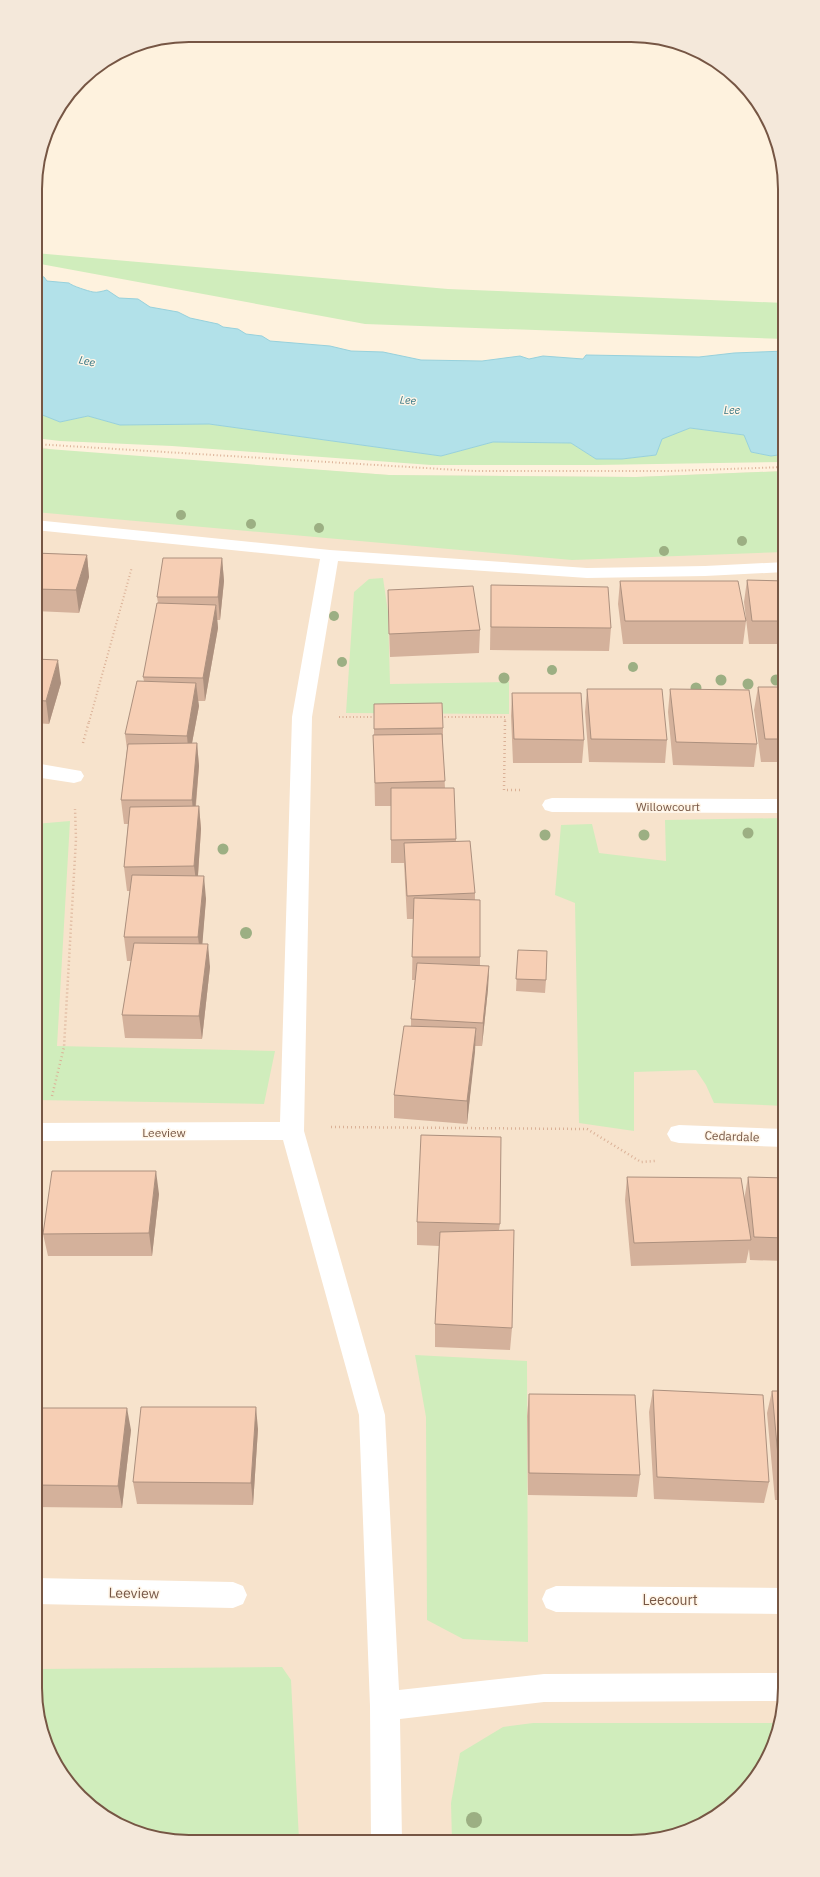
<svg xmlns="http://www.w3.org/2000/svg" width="820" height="1877" font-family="'IBM Plex Sans',sans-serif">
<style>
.residential{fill:#f7e3cc}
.green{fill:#d0edbc}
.water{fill:#b2e1e9;stroke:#97d1dc}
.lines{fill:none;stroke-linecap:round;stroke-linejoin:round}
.path-far1{stroke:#dbb197;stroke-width:2;stroke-dasharray:1 2.5;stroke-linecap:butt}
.path{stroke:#dbb197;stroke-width:2.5;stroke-dasharray:1 3;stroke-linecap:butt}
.minor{fill:#fff;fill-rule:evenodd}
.tree{fill:#9caf83}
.wall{fill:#d4b19b}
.shaded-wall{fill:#ac907e}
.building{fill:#f6ceb4;stroke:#ac907e}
.labels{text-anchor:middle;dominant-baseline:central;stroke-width:3;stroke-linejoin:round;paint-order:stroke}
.far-water-label{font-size:11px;font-style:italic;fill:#3a7885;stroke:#fff5e7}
.street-label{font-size:12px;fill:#765644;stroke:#fff5e7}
.near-street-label{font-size:14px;fill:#765644;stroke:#fff5e7}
.rim{fill:none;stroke:#765644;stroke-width:2}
</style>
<rect width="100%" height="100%" fill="#fef2de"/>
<path class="residential" d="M35 446 60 451 389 475 636 477 785 471V1698L773 1747 747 1789 708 1821 670 1837 631 1842 159 1839 121 1826 80 1797 56 1765 40 1727 35 1688Z"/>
<path class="green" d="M35 253 448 289 785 303V339L365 324 35 263Z
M35 412 60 422 88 416 120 425 209 424 441 456 493 442 571 443 596 459H622L656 455 661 439 690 428 744 435 751 452 771 456 785 454V462L596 465H431L172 446 60 441 35 438Z
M35 448 389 475 636 477 785 471V552L572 560 35 512Z
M383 578 388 612 390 684 509 682V714L346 713 354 592 369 579Z
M785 818V1106L714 1103 706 1085 696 1070 634 1072V1131L579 1123 575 903 555 895 561 825 592 824 599 853 666 861 665 820Z
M70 821 57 1046 275 1051 264 1104 35 1100V824Z
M415 1355 527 1361 528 1642 463 1639 427 1620 426 1417Z
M282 1667 291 1680 299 1840 159 1839 121 1826 80 1797 56 1765 40 1727 35 1688V1669Z
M533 1723H779L773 1747 747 1789 708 1821 670 1837 631 1842 452 1841 451 1803 460 1753 503 1727Z"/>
<path class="water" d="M35 275 44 277 47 281 69 283C72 286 88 291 93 292 97 293 103 291 107 290L119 298 138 299 150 307 178 312 190 318 218 324 223 327 238 329 246 334 262 336 270 341 330 346 351 351 383 352 421 360 482 361 520 356 529 359 543 356 583 359 586 355 699 357 734 353 785 351V454L771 456 751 452 744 435 690 428 662 439 656 455 622 459H596L571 443 493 442 441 456 209 424 120 425 88 416 60 422 35 412Z"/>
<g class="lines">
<path class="path-far1" d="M35 444 474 471H670L785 467
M339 717H376
M441 717H505V722
M89 722 132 567"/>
<path class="path" d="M505 721 504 790H520
M83 743 89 721
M52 1096 64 1047 76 839 75 809
M331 1127 587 1129 641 1162 655 1161"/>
<path class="minor" d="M35 520 330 550 587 568 705 566 785 562V572L705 576 587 578 338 561 312 717 304 1131 385 1415 399 1690 544 1674 785 1673 784 1701 544 1702 400 1719 402 1840H371L370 1706 359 1415 283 1140 35 1141V1123L280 1122 292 717 320 559 35 530Z
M35 763 81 771 84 776 81 781 74 783 35 777Z
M552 798 785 799V813L552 812 545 810 542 805 545 800Z
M679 1125 785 1129V1147L679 1143 671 1141 667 1134 671 1127Z
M35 1578 233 1582 243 1586 247 1595 243 1604 233 1608 35 1604Z
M556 1586 785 1588V1614L556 1612 546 1608 542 1599 546 1590Z"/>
</g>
<g class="tree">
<circle cx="181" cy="515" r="5"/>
<circle cx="251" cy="524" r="5"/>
<circle cx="319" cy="528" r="5"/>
<circle cx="742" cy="541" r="5"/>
<circle cx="664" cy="551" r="5"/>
<circle cx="334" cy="616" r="5"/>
<circle cx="342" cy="662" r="5"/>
<circle cx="633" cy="667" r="5"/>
<circle cx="552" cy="670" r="5"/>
<circle cx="504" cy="678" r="5.5"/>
<circle cx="721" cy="680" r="5.5"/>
<circle cx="776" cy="680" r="5.5"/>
<circle cx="748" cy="684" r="5.5"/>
<circle cx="696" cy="688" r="5.5"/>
<circle cx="748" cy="833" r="5.5"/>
<circle cx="545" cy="835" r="5.5"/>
<circle cx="644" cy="835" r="5.5"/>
<circle cx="223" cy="849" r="5.5"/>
<circle cx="246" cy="933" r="6"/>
<circle cx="474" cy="1820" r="8"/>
</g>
<path class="wall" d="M35 553 87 555 89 577 79 613 35 611Z
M222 558 224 581 220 620H217L218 628 205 701H198L199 706 192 743H197L199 766 196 806H199L201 829 198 876 206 899 202 944 210 967 202 1039 125 1038 122 1015 131 961H127L124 937 130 891H127L124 867 128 824H124L121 800 127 749 125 734 144 681 143 677 158 603 157 597Z
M747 580 785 581V644H749L744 602Z
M620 581 746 621 743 644H623L618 604Z
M491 585 611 628 609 651 490 650Z
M388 590 480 630 479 653 390 657Z
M35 659 61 683 49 724 35 723Z
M758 687H785V762H761L754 710Z
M587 689 667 740 665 763 589 762 585 712Z
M670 689 757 744 754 767 673 765 668 712Z
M512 693 584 740 582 763H513L511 716Z
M374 704 443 728V751L445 788 456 839V842L475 893V899L480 957V966H489L488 989 482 1046H475L467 1124 394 1118V1095L411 1026V1019L415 980H412L413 919H407L404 863H391V806H375L374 759Z
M518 950 546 980 545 993 516 991Z
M627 1177 744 1200 748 1177 785 1178V1261L750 1260 749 1249 746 1263 631 1266 625 1200Z
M159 1194 152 1256H48L43 1234Z
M417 1222 500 1224 499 1230 512 1328 510 1350 435 1347V1324L439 1246 417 1245Z
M653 1390 769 1482 764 1503 654 1499 649 1412Z
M772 1391H785V1500H775L767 1413Z
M529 1394 640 1475 637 1497 528 1495 527 1416Z
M35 1408 131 1430 122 1508 35 1507Z
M258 1429 253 1505 137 1504 133 1482Z"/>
<path class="shaded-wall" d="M87 555 89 577 79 613 76 590Z
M222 558 224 581 220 620 218 597Z
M216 605 218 628 205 701 203 678Z
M58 660 61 683 49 724 46 701Z
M196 683 199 706 189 759 187 736Z
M197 743 199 766 194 823 192 800Z
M199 806 201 829 197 889 194 866Z
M204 876 206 899 201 961 198 937Z
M208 944 210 967 202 1039 199 1016Z
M489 966 488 989 482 1046 483 1023Z
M476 1028 475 1052 467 1124V1101Z
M156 1171 159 1194 152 1256 149 1233Z
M256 1407 258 1429 253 1505 251 1483Z
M127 1408 131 1430 122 1508 118 1486Z"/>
<path class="building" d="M35 553 87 555 76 590 35 589Z
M163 558H222L218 597H157Z
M747 580 785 581V621H752Z
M620 581H738L746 621H625Z
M491 585 608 587 611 628 491 627Z
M473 586 480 630 389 634 388 590Z
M157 603 216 605 203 678 143 677Z
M35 659 58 660 46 701 35 700Z
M137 681 196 683 187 736 125 734Z
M758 687H785V739H765Z
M587 689H662L667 740 591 739Z
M670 689 749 690 757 744 676 742Z
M512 693H581L584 740 514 739Z
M442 703 443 728 374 729V704Z
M442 734 445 781 375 783 373 735Z
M197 743 192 800H121L128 744Z
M391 788H454L456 839 391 840Z
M199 806 194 866 124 867 130 807Z
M470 841 475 893 407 896 404 843Z
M132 875 204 876 198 937H124Z
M414 898 480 900V957H412Z
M134 943 208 944 199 1016 122 1015Z
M518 950 547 951 546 980 516 979Z
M417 963 489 966 483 1023 411 1019Z
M404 1026 476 1028 467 1101 394 1095Z
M421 1135 501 1137 500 1224 417 1222Z
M52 1171H156L149 1233 43 1234Z
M627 1177 741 1178 751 1240 634 1243Z
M748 1177 785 1178V1238L754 1237Z
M514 1230 512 1328 435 1324 440 1232Z
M653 1390 763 1395 769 1482 657 1477Z
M772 1391H785V1478H780Z
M529 1394 635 1395 640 1475 529 1473Z
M141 1407H256L251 1483 133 1482Z
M35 1408H127L118 1486 35 1485Z"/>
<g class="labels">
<g class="far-water-label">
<text transform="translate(87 361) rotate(11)">Lee</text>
<text transform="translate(408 400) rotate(4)">Lee</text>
<text x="732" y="410">Lee</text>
</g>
<g class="street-label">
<text x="668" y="806">Willowcourt</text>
<text x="164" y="1132">Leeview</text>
<text transform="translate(732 1136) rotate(2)">Cedardale</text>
</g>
<g class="near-street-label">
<text transform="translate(134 1593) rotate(1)">Leeview</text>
<text x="670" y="1600">Leecourt</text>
</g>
</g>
<path d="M0 0H820V1877H0ZM189 42H631A147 147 0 0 1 778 189V1688A147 147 0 0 1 631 1835H189A147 147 0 0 1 42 1688V189A147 147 0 0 1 189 42Z" fill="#f4e8da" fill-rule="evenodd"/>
<path class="rim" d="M189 42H631A147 147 0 0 1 778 189V1688A147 147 0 0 1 631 1835H189A147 147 0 0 1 42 1688V189A147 147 0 0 1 189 42Z"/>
</svg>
